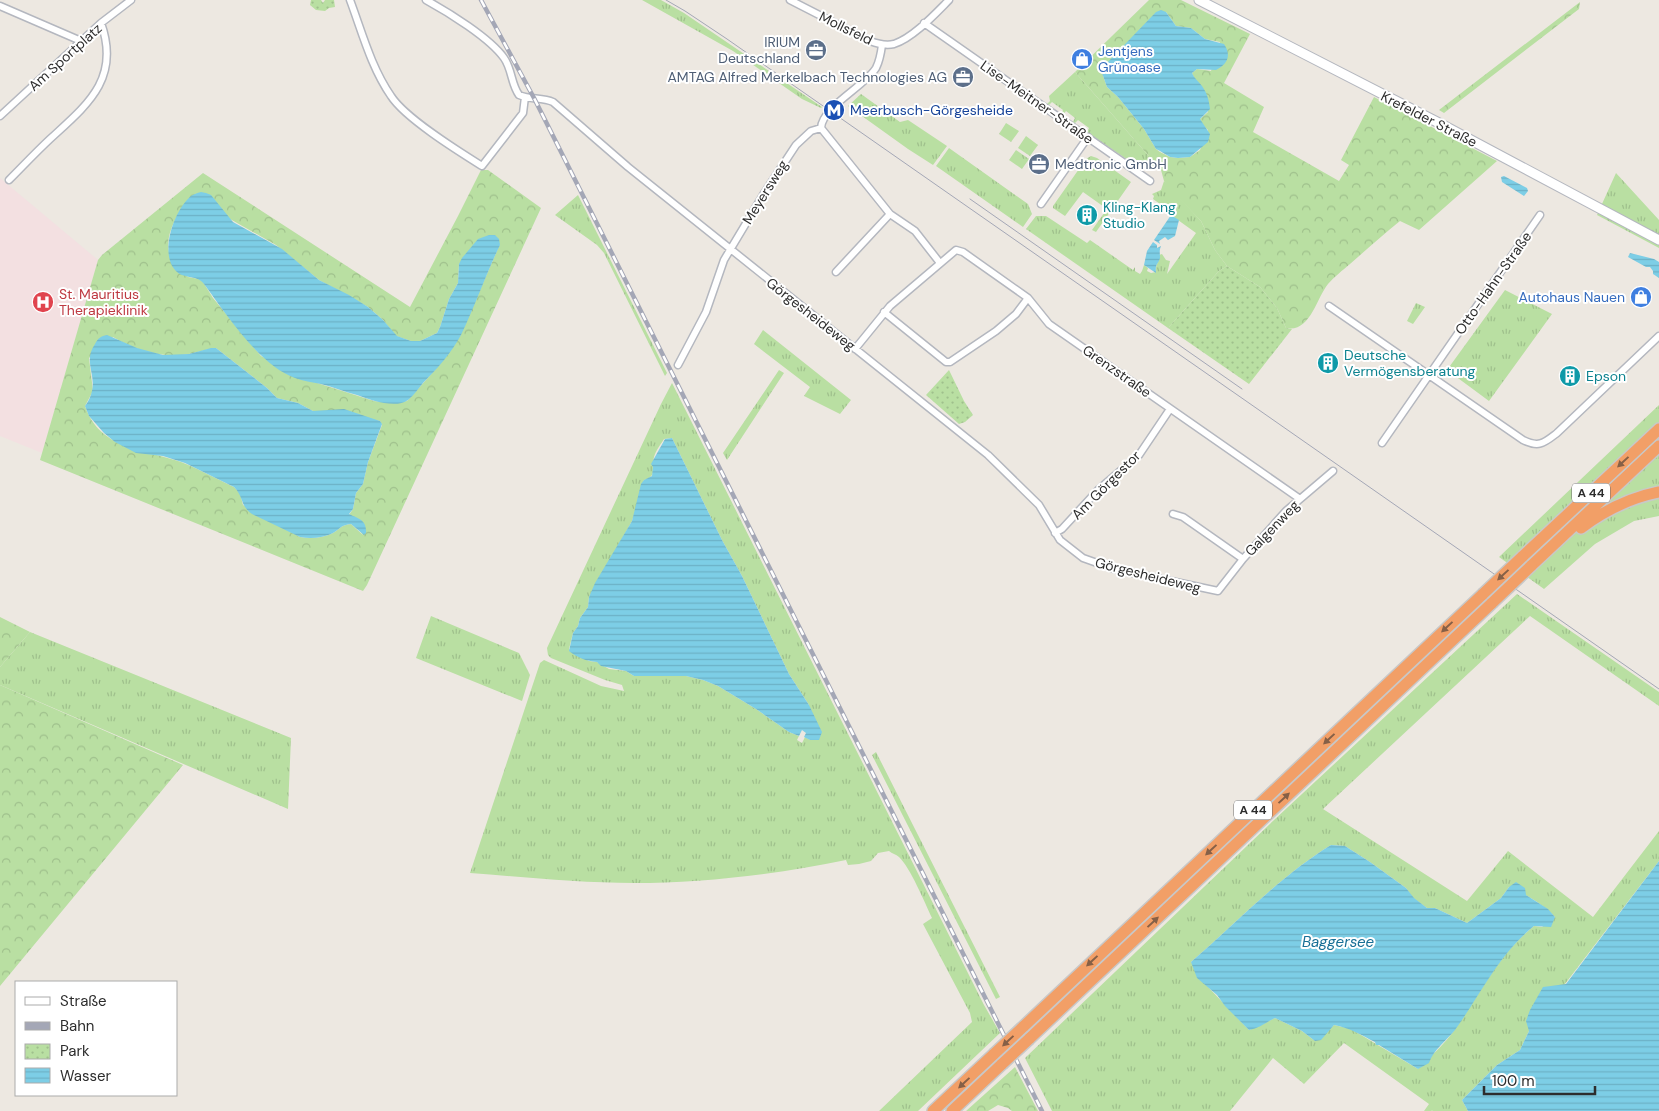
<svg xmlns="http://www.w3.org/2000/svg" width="1659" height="1111" font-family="'DM Sans',sans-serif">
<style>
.medical{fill:#f3e0e1}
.grass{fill:url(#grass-tufts);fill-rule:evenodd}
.forest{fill:url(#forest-crowns);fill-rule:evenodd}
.park{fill:url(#park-dots)}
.water{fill:url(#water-rules)}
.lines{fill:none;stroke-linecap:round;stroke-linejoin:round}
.minor-casing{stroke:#b4b7bf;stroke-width:9}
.secondary-casing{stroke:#b4b7bf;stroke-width:11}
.motorway-casing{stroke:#c8c8c8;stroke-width:14}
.minor{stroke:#fff;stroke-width:6}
.secondary{stroke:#fff;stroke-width:9}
.motorway{stroke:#f29f67;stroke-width:11}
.tram{stroke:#a4a7b6;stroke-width:1}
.rail-casing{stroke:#a4a7b6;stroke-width:4.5}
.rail{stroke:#fff;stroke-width:2.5;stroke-dasharray:8;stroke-linecap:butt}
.motorway-bridge-casing{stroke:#c8c8c8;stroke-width:14;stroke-linecap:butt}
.motorway-bridge{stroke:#f29f67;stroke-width:11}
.oneway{fill:#866047}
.labels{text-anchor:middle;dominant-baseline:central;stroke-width:4;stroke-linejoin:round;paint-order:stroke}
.shield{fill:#fff;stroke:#6c6c6c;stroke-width:1}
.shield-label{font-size:12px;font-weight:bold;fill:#2d2d2d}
.street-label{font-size:14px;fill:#2d2d2d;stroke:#fff}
.service-label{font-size:14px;fill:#4e5e75;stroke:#fff;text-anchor:end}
.shop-label{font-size:14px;fill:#366cbe;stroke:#fff;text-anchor:start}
.transit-label{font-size:14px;fill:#164399;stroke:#fff;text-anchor:start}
.culture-label{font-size:14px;fill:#0d838f;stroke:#fff;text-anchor:start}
.health-label{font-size:14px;fill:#be3a42;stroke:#fff;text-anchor:start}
.water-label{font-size:15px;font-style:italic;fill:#186f96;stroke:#fff}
</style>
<defs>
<pattern id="grass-tufts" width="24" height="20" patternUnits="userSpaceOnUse" patternTransform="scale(1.25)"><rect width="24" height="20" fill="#b9dfa2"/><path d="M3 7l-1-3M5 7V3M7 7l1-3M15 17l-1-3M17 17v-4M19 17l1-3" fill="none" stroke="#9fc08c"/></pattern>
<pattern id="forest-crowns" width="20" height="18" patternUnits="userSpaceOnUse" patternTransform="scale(1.25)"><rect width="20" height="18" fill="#b9dfa2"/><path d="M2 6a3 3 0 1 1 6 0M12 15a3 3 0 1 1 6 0" fill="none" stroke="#9fc08c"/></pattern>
<pattern id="park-dots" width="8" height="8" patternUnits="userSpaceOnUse" patternTransform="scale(1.25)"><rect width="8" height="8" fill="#b9dfa2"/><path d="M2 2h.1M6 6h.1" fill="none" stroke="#9fc08c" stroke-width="1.8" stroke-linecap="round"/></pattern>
<pattern id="water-rules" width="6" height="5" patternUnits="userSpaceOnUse" patternTransform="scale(1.25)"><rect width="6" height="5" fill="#7dcee6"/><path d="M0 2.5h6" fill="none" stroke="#6cb1c6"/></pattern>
</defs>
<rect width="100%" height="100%" fill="#ede8e1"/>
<path class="medical" d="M0 178 98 260 42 453 0 436Z"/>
<path class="grass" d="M642 0H661L684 13 822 107 821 108 802 99 733 51Z
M1075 72 1161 170 1152 166 1141 169 1087 132 1089 128 1078 120 1075 123 1073 122 1075 118 1066 111 1063 115 1061 114 1063 110 1052 102 1049 105 1047 104 1050 101 1049 96Z
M861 94 900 122 908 120 947 146 933 165 908 149 848 106Z
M1006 123 1019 131 1011 142 999 134Z
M1026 136 1038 145 1030 156 1018 148Z
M949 148 1028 204 1032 214 1023 227 936 166Z
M1016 150 1029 159 1022 169 1009 160Z
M1091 156 1097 158 1131 182 1096 232 1092 230 1107 209 1083 192 1065 216 1053 208V206L1086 159Z
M1616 173 1659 220V248L1597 215Z
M1164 181 1201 221 1215 250 1227 266 1219 271 1168 328 1026 229 1036 216H1046L1087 243 1090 240 1133 270 1135 267V271L1140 274 1142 271 1144 265 1148 268 1147 271 1151 273 1156 272C1155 264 1160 261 1159 255L1162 254 1166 260 1170 261 1167 274 1196 233 1171 215 1173 213 1153 199 1154 196 1152 194 1161 190Z
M578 195 667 373 665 376 604 253 597 245 555 215Z
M1505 290 1552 314 1489 401 1447 370Z
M1416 303 1425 307 1413 324 1407 321Z
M763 330 851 400 840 414 804 396 810 387 754 344Z
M779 370 784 373 727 460 723 453Z
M672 383 984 1005 1000 1033 918 1111H879L972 1022 970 1013 923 924 932 918C925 903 910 867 899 857 896 854 892 854 889 851L878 853 871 861 859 864 848 865 846 860C779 874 702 883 634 883 579 883 524 877 470 873L540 663 544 660 601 686 624 691 622 685 605 680 551 658 548 655 547 648 661 404ZM672 438 722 540 742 576 789 674 809 705 810 740 805 737 802 743 797 740 799 736 789 732 756 709 718 686 703 680 686 676H634L626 671 609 669 597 662 589 661 569 649 573 633 578 626 580 618 588 607 589 597 632 521 639 498V493L644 480C658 476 651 468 654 457 656 450 661 444 664 439Z
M1659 405V516L1634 521 1595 544 1544 589 1499 557Z
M1517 594 1659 692V706L1530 616 1323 809 1467 901 1508 851 1593 917 1659 831V861L1529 1031 1520 1050 1497 1065 1462 1100 1468 1111H1432L1433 1110 1431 1111H1424L1429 1104 1344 1043 1304 1084 1273 1058 1230 1111H1052L1025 1058 1274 820ZM1331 845 1345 846 1370 862 1406 888 1413 898 1427 908H1435L1467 923 1501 898 1509 887C1526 895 1542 903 1555 917L1542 927 1534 926C1498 955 1481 993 1455 1029 1445 1044 1431 1056 1418 1069L1351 1029 1334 1025 1315 1041 1302 1031 1275 1018 1249 1030 1209 988 1191 962C1237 922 1279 877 1331 845Z
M431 616 519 653 530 675 522 701 416 658Z
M30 632 291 738 288 809 0 685V667Z
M876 752 1000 997 996 999 872 755Z"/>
<path class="forest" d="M1149 0H1181L1250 34 1224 83 1264 107 1253 132 1339 181 1349 165 1341 160 1374 97 1497 161 1419 230 1400 221C1383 235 1367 249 1350 264 1343 270 1334 277 1328 284 1316 299 1310 333 1286 328L1277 308 1260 287 1227 266 1215 250 1201 221 1168 187 1164 181 1161 170 1075 72ZM1166 12 1176 26 1191 28 1205 39 1220 42 1211 71 1197 69 1192 73 1208 112 1200 119 1201 123 1208 130 1200 150 1190 157 1178 158 1170 157 1160 152 1156 149 1144 129 1118 97 1107 87 1102 73Z
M1580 2 1579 9 1444 113 1439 110Z
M481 170H488L541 208 367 585 363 591 40 460 98 260 102 255 203 173 410 307 458 216ZM187 201 230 219 276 245 319 280 368 307 383 320 396 336 411 341H420L437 333 440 327 449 299 458 283 459 264 500 244 460 336 434 371 407 401 390 403 374 401 314 382 261 356 236 326 213 298 203 282 199 279 188 277C183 271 171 259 169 252 165 234 177 215 187 201ZM113 337C134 350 164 359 189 354 199 352 207 349 216 348L267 388 277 398 298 403 313 411H320L380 421 382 425 368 462 363 484 356 493 353 509 349 515 363 535 351 524C341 525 341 528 333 533 323 538 311 539 300 537L243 505 240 493 234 487C217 479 199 469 181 462 144 449 100 450 85 406L93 391 89 358Z
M0 617 30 632 0 667Z
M0 685 183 765 0 986Z
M1015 1067 1038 1111H1012L1008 1108 998 1105 988 1111H966Z"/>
<path class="park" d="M311 0H321L323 3 325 0H334L335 7 329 8 325 11 316 10 310 5Z
M1227 266 1260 287 1277 308 1286 328 1292 329 1249 384 1168 328 1219 271Z
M949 370 964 401 973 415 965 422 959 424 926 395Z"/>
<path class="water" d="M1161 10 1166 12 1176 26 1191 28 1205 39 1224 44C1232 56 1227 64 1216 70L1197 69 1192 73C1194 78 1198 81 1202 86 1207 93 1209 100 1210 109L1200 119 1210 134 1208 142 1190 157 1178 158 1170 157 1160 151 1156 149 1144 129 1118 97 1107 87 1102 73 1105 65 1156 12Z
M1504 176 1527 188 1528 191 1524 196 1502 182 1501 177Z
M201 192 206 193 211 195 233 222 282 249 319 280 349 295 368 307 383 320 397 336 411 341H420L437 333 440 327 449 299 458 283 459 264 462 258 478 239 489 235H495L499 239 500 245C486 274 475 306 461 335 452 352 437 369 423 383 419 388 414 395 408 400 396 409 370 400 357 395 345 392 333 387 321 384 312 382 303 381 295 378 259 365 226 314 204 284 198 275 185 279 177 272 158 255 174 210 191 196 194 194 197 193 201 192Z
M1171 215 1179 220 1175 236 1168 240 1165 237 1159 241 1160 244 1154 240Z
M1153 242 1157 245V248L1161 246C1159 251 1160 253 1160 258 1158 265 1155 263 1156 273L1144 265 1147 251Z
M1630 253 1654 259 1659 262V278L1653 274V271L1650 267H1646L1628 257Z
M107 335 137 348 163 355 189 354 211 348H216L267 388 277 398 298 403 313 411 344 409 380 421 382 424 368 462 363 484 356 493 353 509 349 514C359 519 367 520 366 533L364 535 351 524C341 525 341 528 333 533 323 538 311 539 300 537L252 514C240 506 244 497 234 487L185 463 163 456 136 453 115 442 104 433 89 416 85 406C88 402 91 396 92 391 96 374 83 361 95 344 98 338 101 336 107 335Z
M672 438 722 540 742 576 789 674 809 705 822 732 819 740H810L804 737 806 733 802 730 799 736 789 732 756 709 718 686 703 680 686 676H634L626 671 601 666 597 662C586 661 578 658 569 651L573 633 578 626 580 618 588 607 589 597 595 583 632 521 641 484 644 480 652 476 653 467 651 464 665 439Z
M1331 845 1345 846 1370 862 1406 888 1414 898 1427 908H1435L1467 923 1501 898 1509 887 1516 882 1525 888 1526 895 1548 909 1555 917 1551 927 1534 926C1498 955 1481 994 1455 1030 1447 1040 1433 1050 1429 1063L1418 1069 1379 1045H1376L1375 1042C1361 1035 1350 1028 1334 1025L1321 1040 1315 1041 1302 1031 1275 1018C1267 1022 1258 1029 1249 1030L1225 1006 1217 995 1197 978 1191 962C1237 922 1279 877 1331 845Z
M1659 861V1111H1468L1462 1100 1497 1065 1520 1050 1529 1031 1526 1021 1530 1010 1543 987 1566 984Z"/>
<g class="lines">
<g class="minor-casing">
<path id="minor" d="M350 0C362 32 371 67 391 96 405 118 458 151 482 166L523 113 525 97
M426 0C448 12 490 38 504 58 512 69 511 84 519 95 530 100 542 97 553 102L628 167 988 455 1039 505 1060 540 1083 558 1114 569 1218 591 1243 559 1286 511 1333 471
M790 0 870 41C878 44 885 46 894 44 913 38 935 14 949 0
M0 6 81 41
M924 23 1150 181
M0 116 101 23 131 0
M821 128 890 214 915 231 940 263
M9 180C23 166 35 153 50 139 87 105 121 79 101 23
M1041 204 1088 137
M836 272 890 214
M1329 306 1523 440C1539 448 1544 443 1557 433L1659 336
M884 312 946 362H950L996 331 1016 314 1028 298
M855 349 890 306 956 250 963 252 1028 298 1049 324 1300 499
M678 365 706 312 724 260 763 195 796 145 811 131 821 128C822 107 865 86 876 68 880 60 881 53 882 45
M1382 443 1540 215
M1173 514 1183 517 1243 559
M1055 533 1062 529 1098 490 1139 455 1170 409"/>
</g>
<g class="secondary-casing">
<path id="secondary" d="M1199 0 1439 123 1659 240"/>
</g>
<g class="motorway-casing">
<path id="motorway" d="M1581 528C1605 510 1629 498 1659 492
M1522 557 1659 429
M1531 566 1659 446
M1023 1027 1483 594
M1029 1039 1492 603
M933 1111 994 1054
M952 1111 1002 1064"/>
</g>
<use href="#minor" class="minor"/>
<use href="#secondary" class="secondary"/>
<use href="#motorway" class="motorway"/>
<path class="tram" d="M666 0 685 11 727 39 1659 689
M970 199 1242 389"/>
<g class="rail-casing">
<path id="rail" d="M481 0 534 98 1042 1111"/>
</g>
<use href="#rail" class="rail"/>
<g class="motorway-bridge-casing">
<path id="motorway-bridge" d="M1483 594 1522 557
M1492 603 1531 566
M994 1054 1023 1027
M1002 1064 1029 1039"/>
</g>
<use href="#motorway-bridge" class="motorway-bridge"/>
</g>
<defs><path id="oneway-solid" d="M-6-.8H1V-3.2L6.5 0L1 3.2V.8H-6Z" transform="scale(1.25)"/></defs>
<g class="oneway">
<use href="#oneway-solid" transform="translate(1623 462) rotate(137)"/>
<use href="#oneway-solid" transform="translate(1503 575) rotate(137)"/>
<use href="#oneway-solid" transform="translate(1447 627) rotate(137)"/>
<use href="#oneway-solid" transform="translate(1329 739) rotate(137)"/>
<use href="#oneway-solid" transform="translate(1284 798) rotate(-43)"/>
<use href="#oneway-solid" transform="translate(1211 850) rotate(137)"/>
<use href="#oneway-solid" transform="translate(1153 922) rotate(-43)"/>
<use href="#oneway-solid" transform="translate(1092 961) rotate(137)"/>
<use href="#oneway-solid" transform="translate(1008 1041) rotate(137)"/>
<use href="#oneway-solid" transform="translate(964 1083) rotate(137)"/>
</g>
<defs>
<g id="office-disc" transform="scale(1.125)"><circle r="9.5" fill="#5c6f8a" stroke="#fff"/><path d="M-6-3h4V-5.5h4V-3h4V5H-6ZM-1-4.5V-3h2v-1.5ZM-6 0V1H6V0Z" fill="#fff"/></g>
<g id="shop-disc" transform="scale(1.125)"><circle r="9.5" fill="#3f7fe0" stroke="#fff"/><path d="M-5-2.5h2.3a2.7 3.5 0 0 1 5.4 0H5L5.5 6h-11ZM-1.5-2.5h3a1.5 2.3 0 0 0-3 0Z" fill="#fff"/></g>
<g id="metro-disc" transform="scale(1.125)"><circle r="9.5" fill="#1a4fb4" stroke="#fff"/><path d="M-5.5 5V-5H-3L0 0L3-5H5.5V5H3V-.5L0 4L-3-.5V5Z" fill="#fff"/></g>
<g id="building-disc" transform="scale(1.125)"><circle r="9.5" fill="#0f9aa8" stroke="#fff"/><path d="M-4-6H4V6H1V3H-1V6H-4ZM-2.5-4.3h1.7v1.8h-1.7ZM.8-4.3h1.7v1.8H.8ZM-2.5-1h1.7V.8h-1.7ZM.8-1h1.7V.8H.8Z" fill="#fff"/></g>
<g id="hospital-disc" transform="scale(1.125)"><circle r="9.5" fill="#e0444e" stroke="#fff"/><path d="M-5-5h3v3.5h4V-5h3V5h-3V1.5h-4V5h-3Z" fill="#fff"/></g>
</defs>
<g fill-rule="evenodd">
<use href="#office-disc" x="816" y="50"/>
<use href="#shop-disc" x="1082" y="59"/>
<use href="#office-disc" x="963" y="77"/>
<use href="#metro-disc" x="834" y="110"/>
<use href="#office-disc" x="1039" y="164"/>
<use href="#building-disc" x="1087" y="215"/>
<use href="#shop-disc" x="1641" y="297"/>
<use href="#hospital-disc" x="43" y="302"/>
<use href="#building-disc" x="1328" y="363"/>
<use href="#building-disc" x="1570" y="376"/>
</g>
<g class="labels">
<g class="shield">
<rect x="1572" y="483.5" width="38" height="19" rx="4"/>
<rect x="1234" y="800.5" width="38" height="19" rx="4"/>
</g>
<g class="shield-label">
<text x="1591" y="493">A 44</text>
<text x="1253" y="810">A 44</text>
</g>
<g class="street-label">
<text transform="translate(846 28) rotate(26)">Mollsfeld</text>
<text transform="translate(65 57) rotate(-42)">Am Sportplatz</text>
<text transform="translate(1037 102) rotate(35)">Lise-Meitner-Straße</text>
<text transform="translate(1429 119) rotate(27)">Krefelder Straße</text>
<text transform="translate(765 192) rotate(-58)">Meyersweg</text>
<text transform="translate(1493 283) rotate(-55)">Otto-Hahn-Straße</text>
<text transform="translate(811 314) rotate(38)">Görgesheideweg</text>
<text transform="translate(1117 371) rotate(35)">Grenzstraße</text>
<text transform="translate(1106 485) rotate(-45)">Am Görgestor</text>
<text transform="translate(1272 528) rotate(-46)">Galgenweg</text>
<text transform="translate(1148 575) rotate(14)">Görgesheideweg</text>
</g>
<g class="service-label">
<text x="800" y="42">IRIUM<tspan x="800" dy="16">Deutschland</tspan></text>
<text x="947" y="77">AMTAG Alfred Merkelbach Technologies AG</text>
<text x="1055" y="164" text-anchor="start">Medtronic GmbH</text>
</g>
<g class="shop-label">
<text x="1098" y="51">Jentjens<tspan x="1098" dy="16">Grünoase</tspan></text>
<text x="1625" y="297" text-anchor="end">Autohaus Nauen</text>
</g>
<g class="transit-label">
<text x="850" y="110">Meerbusch-Görgesheide</text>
</g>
<g class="culture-label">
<text x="1103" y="207">Kling-Klang<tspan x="1103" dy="16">Studio</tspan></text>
<text x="1344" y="355">Deutsche<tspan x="1344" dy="16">Vermögensberatung</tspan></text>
<text x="1586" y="376">Epson</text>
</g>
<g class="health-label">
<text x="59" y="294">St. Mauritius<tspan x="59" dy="16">Therapieklinik</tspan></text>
</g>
<g class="water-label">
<text x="1338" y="942">Baggersee</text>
</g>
</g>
<rect x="15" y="981" width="162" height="115" fill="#ffffff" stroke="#ababab"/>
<rect x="25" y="997" width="25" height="8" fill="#ffffff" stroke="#ababab"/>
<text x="60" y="1006" font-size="15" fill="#2d2d2d">Straße</text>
<rect x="25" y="1022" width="25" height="8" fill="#a4a7b6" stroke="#ababab"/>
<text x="60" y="1031" font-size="15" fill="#2d2d2d">Bahn</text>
<rect x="25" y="1044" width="25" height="15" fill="url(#park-dots)" stroke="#ababab"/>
<text x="60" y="1056" font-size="15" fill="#2d2d2d">Park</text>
<rect x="25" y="1068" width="25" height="15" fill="url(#water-rules)" stroke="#ababab"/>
<text x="60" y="1081" font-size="15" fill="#2d2d2d">Wasser</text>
<path d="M1484 1086v8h111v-8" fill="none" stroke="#2d2d2d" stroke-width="2.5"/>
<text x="1492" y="1086" font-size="15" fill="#2d2d2d" stroke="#ffffff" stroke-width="4" paint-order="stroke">100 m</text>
</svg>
